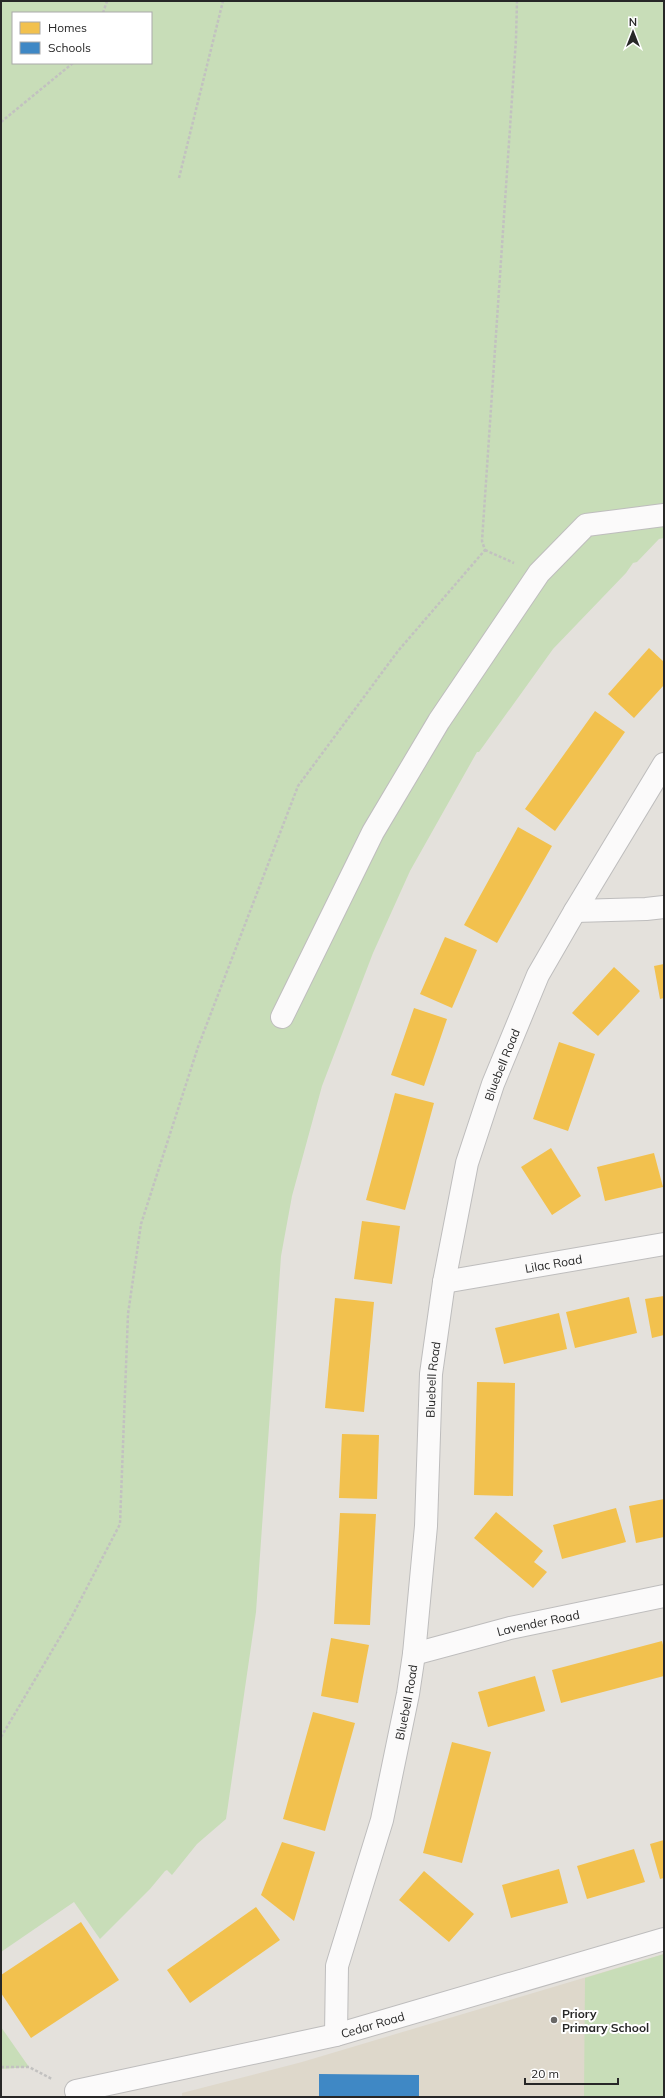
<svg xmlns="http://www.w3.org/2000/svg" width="665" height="2098" font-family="Mulish,sans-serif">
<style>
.education{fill:#ded8cb}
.green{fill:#c8ddb8;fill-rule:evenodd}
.homes{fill:#f2c14e}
.schools{fill:#3f88c5}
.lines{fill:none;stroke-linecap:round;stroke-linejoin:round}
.minor-casing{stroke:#bebdbd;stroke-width:24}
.path{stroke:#c2c1c0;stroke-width:2.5;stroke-dasharray:3 2;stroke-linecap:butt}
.minor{stroke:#fbfafa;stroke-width:22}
.poi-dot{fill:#696866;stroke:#fff;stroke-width:1.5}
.labels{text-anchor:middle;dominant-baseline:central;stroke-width:4;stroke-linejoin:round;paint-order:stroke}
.street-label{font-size:12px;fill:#272727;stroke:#fff}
.poi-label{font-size:12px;font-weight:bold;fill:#272727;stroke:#fff;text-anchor:start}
</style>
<rect width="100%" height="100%" fill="#e4e1dc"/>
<path class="education" d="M664 1954V2097H182V2093L302 2062Z"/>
<path class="green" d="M1 1H664V538L659 539 637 562 633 563 626 573 553 649 479 752H477L410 871 373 953 322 1086 292 1196 281 1256 256 1612 226 1819 197 1844 172 1875 167 1870 165 1871 150 1889 100 1939 74 1902 1 1952ZM13 13H151V63H13Z
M664 1954V2097H584L585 1978Z
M1 2027 29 2067 1 2069Z"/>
<path class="homes" d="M649 648 664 662V685L634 718 608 694Z
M595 711 625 732 555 831 525 809Z
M518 827 552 846 497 943 464 925Z
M445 937 477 950 452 1008 420 994Z
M664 964V998L660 999 654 966Z
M614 967 640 991 598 1036 572 1013Z
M414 1008 447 1019 424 1086 391 1075Z
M559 1042 595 1054 568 1131 533 1119Z
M395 1093 434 1103 405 1210 366 1200Z
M551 1148 581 1196 552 1215 521 1167Z
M654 1153 663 1187 605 1201 597 1167Z
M362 1221 400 1226 392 1284 354 1279Z
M664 1296V1335L652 1338 645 1299Z
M629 1297 637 1333 575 1348 566 1312Z
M335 1298 374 1302 364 1412 325 1408Z
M559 1313 567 1349 504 1364 495 1328Z
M477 1382 515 1383 513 1496 474 1495Z
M342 1434 379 1435 377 1499 339 1498Z
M664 1499V1537L636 1543 629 1506Z
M616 1508 626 1542 562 1559 553 1525Z
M496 1512 543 1551 534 1562 547 1572 533 1588 474 1538Z
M340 1513 376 1514 370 1625 334 1624Z
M331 1638 369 1645 358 1703 321 1696Z
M662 1641 664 1649V1676L561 1703 552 1670Z
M535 1676 545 1711 488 1727 478 1692Z
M313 1712 355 1723 325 1831 283 1819Z
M452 1742 491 1752 462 1863 423 1853Z
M664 1840V1878L660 1879 650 1844Z
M282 1842 315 1852 294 1921 261 1895Z
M634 1849 645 1882 587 1899 577 1866Z
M559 1869 568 1903 511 1918 502 1885Z
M424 1871 474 1914 449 1942 399 1900Z
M256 1907 280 1940 190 2003 167 1970Z
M81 1922 119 1980 31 2038 1 1993V1975Z"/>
<path class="schools" d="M319 2074 419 2075V2097H319Z"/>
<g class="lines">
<g class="minor-casing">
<g id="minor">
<path d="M575 911 646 909 664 907"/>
<path d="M282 1017 373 832 439 721 539 573 586 525 664 515"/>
<path id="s1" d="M444 1282 664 1244"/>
<path id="s2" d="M414 1654 510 1628 664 1596"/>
<path id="s3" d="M336 2035 337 1966 382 1820 408 1694 414 1654 426 1526 431 1374 444 1282 467 1163 493 1084 538 975 575 911 664 764"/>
<path id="s4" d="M76 2091 336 2035 664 1939"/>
</g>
</g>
<path class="path" d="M103 13 107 1
M1 122 73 63
M179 178 223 1
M485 550 514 563
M1 1737 69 1622 120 1524 128 1314 141 1224 198 1047 298 786 398 651 485 550 482 541 516 39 517 1
M1 2067H29L52 2079"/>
<use href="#minor" class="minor"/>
</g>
<circle class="poi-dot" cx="554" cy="2020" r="4"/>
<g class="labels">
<g class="street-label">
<text stroke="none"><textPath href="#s3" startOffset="990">Bluebell Road</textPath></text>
<text stroke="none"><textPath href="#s1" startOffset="111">Lilac Road</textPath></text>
<text stroke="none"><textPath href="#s3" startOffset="666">Bluebell Road</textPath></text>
<text stroke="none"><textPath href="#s2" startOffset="128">Lavender Road</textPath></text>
<text stroke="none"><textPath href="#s3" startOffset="342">Bluebell Road</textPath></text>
<text stroke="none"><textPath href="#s4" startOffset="304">Cedar Road</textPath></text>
</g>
<g class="poi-label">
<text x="562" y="2013">Priory<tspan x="562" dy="14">Primary School</tspan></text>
</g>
</g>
<rect width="665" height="2098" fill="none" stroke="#272727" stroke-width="4"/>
<rect x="12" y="12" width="140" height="52" fill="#ffffff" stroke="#a9a9a9"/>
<rect x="20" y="22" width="20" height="12" fill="#f2c14e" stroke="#a9a9a9"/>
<text x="48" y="32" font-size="12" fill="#272727">Homes</text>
<rect x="20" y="42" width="20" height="12" fill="#3f88c5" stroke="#a9a9a9"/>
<text x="48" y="52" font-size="12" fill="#272727">Schools</text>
<g transform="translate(633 32)" stroke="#ffffff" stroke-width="3" paint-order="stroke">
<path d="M0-3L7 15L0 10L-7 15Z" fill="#272727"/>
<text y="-6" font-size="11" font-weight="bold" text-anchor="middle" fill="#272727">N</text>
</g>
<path d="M525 2078v6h93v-6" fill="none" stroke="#272727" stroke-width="2"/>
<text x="531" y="2078" font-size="12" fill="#272727" stroke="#ffffff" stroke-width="3" paint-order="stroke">20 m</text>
</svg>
